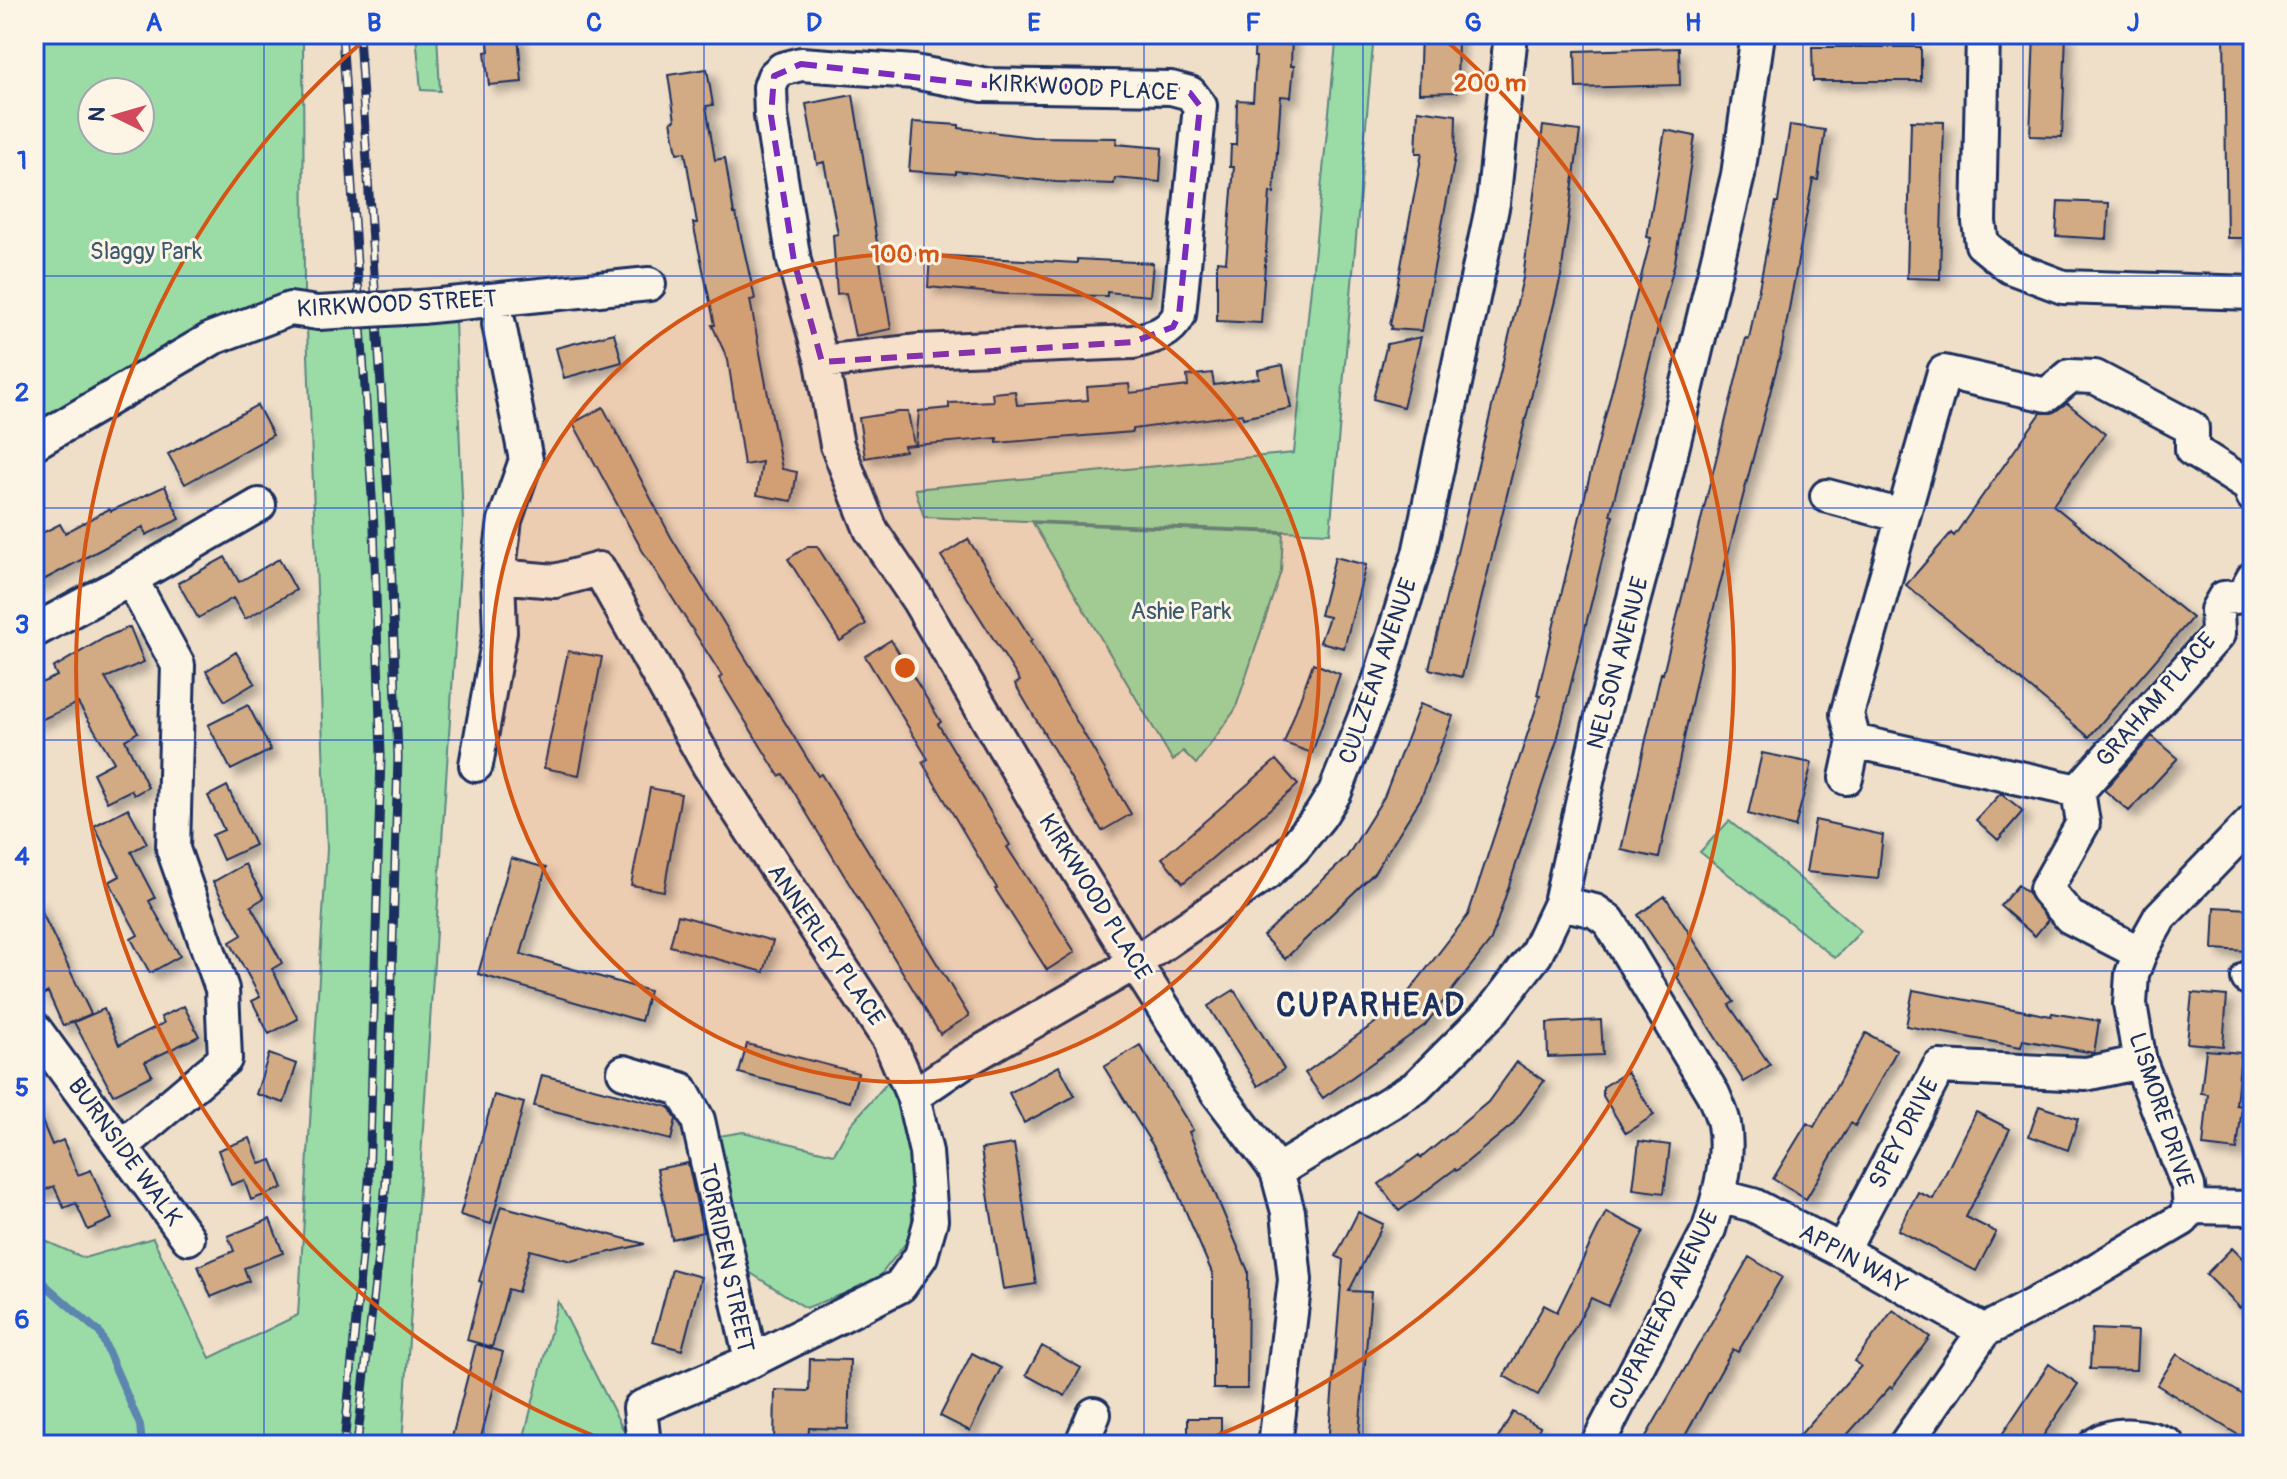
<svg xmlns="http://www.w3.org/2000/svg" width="2287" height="1479" font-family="Pangolin,sans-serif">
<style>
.green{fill:#9bdca6;stroke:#5b8682;stroke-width:2;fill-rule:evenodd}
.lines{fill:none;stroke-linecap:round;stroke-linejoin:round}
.stream{stroke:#5c85b0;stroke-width:8}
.building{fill:#d2aa83;stroke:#1b2f5e;stroke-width:2;filter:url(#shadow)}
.minor-casing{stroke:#1b2f5e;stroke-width:38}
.minor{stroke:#fcf5e5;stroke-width:32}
.rail-casing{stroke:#1b2f5e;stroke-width:9}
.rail{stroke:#fcf5e5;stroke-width:6;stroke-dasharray:18;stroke-linecap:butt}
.minor-bridge-casing{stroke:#1b2f5e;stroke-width:38;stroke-linecap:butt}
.minor-bridge{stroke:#fcf5e5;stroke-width:32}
.marked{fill:none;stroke:#7b2cbf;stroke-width:6;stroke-dasharray:16 10;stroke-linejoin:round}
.grid{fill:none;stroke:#1d4ed8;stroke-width:2;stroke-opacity:0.55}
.ring{fill:none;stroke:#d45514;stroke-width:4}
.labels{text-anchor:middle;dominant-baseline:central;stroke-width:6;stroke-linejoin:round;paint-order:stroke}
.street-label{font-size:24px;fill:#1b2f5e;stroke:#fcf5e5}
.park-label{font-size:24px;fill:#3b5a70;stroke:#fcf5e5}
.district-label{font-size:32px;font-weight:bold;letter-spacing:2px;fill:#1b2f5e;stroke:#fcf5e5}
.centre{fill:#d45514;stroke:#fcf5e5;stroke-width:4}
.ring-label{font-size:24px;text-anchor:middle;font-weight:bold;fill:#d45514;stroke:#fcf5e5;stroke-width:6;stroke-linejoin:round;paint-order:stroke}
.neatline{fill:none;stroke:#1d4ed8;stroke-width:3}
.grid-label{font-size:26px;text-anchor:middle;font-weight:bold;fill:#1d4ed8}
</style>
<defs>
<filter id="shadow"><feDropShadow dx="7" dy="7" stdDeviation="4" flood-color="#0004"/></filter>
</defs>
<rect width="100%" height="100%" fill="#efdec8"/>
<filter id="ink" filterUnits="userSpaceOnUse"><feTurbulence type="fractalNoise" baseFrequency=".0125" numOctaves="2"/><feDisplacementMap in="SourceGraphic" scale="16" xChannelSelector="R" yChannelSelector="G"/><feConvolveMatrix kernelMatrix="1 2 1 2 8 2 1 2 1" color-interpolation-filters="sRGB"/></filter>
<g filter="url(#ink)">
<path class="green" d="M34 34H303L304 297 34 433ZM92 92H140V140H92Z
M416 34H437L440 91 421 90Z
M1337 34H1374L1330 533 924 517 915 489 1294 453Z
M455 322 463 523 402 1445H34V1236L84 1258 153 1238 210 1358 298 1315 327 849 307 329Z
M1033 523 1283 533 1281 571 1235 710 1196 764 1183 751 1173 761Z
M1729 821 1783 864 1861 931 1835 958 1700 852Z
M888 1082 911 1141 912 1235 875 1282 806 1308 749 1272 719 1136 743 1132 834 1154 851 1124Z
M558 1301 627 1437 613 1445H535L523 1441Z"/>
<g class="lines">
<path class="stream" d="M34 1275 100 1333 140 1425 142 1445"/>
</g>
<path class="building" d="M487 34H518L522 82 489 85 485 52 489 51Z
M1255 34H1292L1291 66H1294L1291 97 1281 96 1274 193 1270 192 1261 323 1217 321V261L1226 262 1234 167H1230L1231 145H1236L1237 100 1253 101 1256 57H1254Z
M1421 34H1458L1457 92 1419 93Z
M2034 34H2066L2062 137 2030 136Z
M2224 34H2253V238H2227Z
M1812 47H1921V81H1813Z
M1679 48 1680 85 1576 88 1575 51Z
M707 69 713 105 706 106 715 160 725 158 734 214H736L755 299 750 300 782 469 797 472 792 501 757 495 762 462 744 465 728 360 712 325H715L693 223H697L685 152 677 153 671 121 675 120 668 75Z
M853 95 891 329 855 336 846 293 837 294 833 235 838 234 824 162 817 164 806 104Z
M1418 110 1456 115 1455 157 1422 331 1391 329 1392 326 1390 325 1422 153H1416Z
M1911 121 1944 122 1940 279 1907 278Z
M913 122 959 125V128L1032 137 1117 138 1116 144 1162 148 1160 182 1115 178 1114 184 1056 182 956 171V174L909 171Z
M1790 125 1825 130 1818 180 1813 179 1782 347 1701 657 1659 858 1621 850 1661 673 1663 674 1746 338 1749 339 1776 202H1778Z
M1543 126 1580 131 1561 276 1462 677 1429 669 1523 278Z
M1665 130 1695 136 1675 262 1610 515 1613 516 1557 740 1491 940 1425 1025 1323 1098 1305 1073 1397 1007 1468 915 1540 696 1537 695 1588 483 1651 238 1647 237Z
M2058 201 2109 203 2107 239 2056 236Z
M930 255 1077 263V259L1153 263 1150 296 1107 292V296L1004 294 928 287Z
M614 333 622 362 564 378 556 348Z
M1421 337 1403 407 1373 399 1387 344Z
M1283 365 1291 408 1243 418 1242 414 1133 429V432L997 443V438L916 445 919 411 949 408V403L993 401 992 393 1015 391 1017 405 1088 400 1087 387 1129 384 1130 393 1188 386 1187 376 1212 373 1214 385 1259 378 1258 370Z
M2067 403 2105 434 2053 505 2192 618 2089 737 1906 585 1951 533 1954 536 2041 413H2052Z
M257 405 273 435 185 484 168 454Z
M603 407 671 537 818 776 821 774 969 1016 940 1034 783 774 779 776 719 678 722 676 642 550 573 423Z
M898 412H908L914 445 904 446 905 451 865 458 859 418Z
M165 486 180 519 146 535 143 527 34 585V537L60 524 65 533 109 509 111 511Z
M968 539 1032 640 1030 642 1131 814 1102 831 1015 684 1020 681 941 556Z
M808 546H817L866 624 840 641 788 559Z
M225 557 239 582 279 559 296 590 245 619 233 598 198 618 178 583Z
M1335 557 1366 565 1344 648 1320 642 1329 617 1320 615Z
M130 627 144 662 105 678 138 732 125 740 148 787 134 795 131 790 107 802 93 773 114 762 78 703 34 723V686L57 676 53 668 106 637Z
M891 640 941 722 938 724 1010 845 1007 847 1075 952 1047 970 995 889 997 888 922 762 928 759 865 656Z
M568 651 602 657 579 775 544 768Z
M236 652 255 683 225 701 206 671Z
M1313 663 1340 674 1312 753 1284 743Z
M1420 704 1453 716 1421 798 1374 873 1285 959 1263 936 1346 858 1384 797Z
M248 705 271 750 231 770 208 725Z
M2152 736 2178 758 2129 811 2104 790Z
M1762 753 1812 763 1795 827 1748 814Z
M1276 760 1298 785 1183 883 1162 858Z
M227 786 255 845 223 860 212 835 224 830 208 796Z
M650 788 681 794 664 891 631 885Z
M2001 793 2023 811 1998 840 1976 820Z
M128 808 147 843 131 852 155 898 149 901 180 956 150 973 131 939 138 935 109 882 120 876 94 826Z
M1815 820 1883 835 1878 879 1806 872Z
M511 858 546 868 521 954 649 991 641 1021 478 974Z
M245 864 264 898 251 906 282 963 272 969 298 1019 269 1034 252 1001 260 997 230 942 242 935 213 882Z
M2018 885 2028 893 2048 920 2035 936 2000 906Z
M34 896 91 1014 63 1026 48 992 43 995 34 976Z
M1665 896 1734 1002 1729 1005 1770 1065 1744 1082 1677 977 1679 975 1638 915Z
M2215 907 2250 909 2248 951 2213 949Z
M678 915 773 941 764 972 670 946Z
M1234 990 1284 1069 1258 1086 1208 1006Z
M1913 990 2051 1016 2052 1013 2099 1021 2094 1053 2023 1040 2021 1047 1906 1026Z
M2192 993 2227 996 2223 1046 2187 1043Z
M184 1006 199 1036 145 1062 152 1075 113 1095 74 1022 104 1009 119 1045 164 1023 161 1017Z
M1601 1020 1603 1055 1548 1057 1547 1023Z
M1866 1033 1897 1050 1855 1126 1851 1123 1806 1199 1773 1179 1807 1123 1814 1127Z
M747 1044 858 1073 850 1102 739 1073Z
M1140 1045 1193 1130 1189 1132 1248 1271 1247 1389H1213V1275L1168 1170 1104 1067Z
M2206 1050 2241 1053 2236 1105 2242 1106 2237 1150 2203 1146 2208 1094 2201 1093Z
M269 1054 297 1064 284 1103 256 1094Z
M1517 1062 1544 1081 1512 1125 1456 1171 1455 1169 1399 1211 1379 1184 1419 1155 1421 1158 1488 1102Z
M1059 1066 1075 1096 1024 1123 1009 1093Z
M1627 1072 1654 1115 1626 1133 1603 1096V1087Z
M542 1075 669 1107 676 1119 671 1140 534 1106Z
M494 1095 524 1103 491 1224 460 1215Z
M34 1102 52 1145 63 1140 78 1175 91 1170 112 1219 88 1230 76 1203 64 1208 54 1186 34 1195Z
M2039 1106 2078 1119 2068 1150 2029 1136Z
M1976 1112 2010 1129 1966 1217 1996 1232 1976 1271 1898 1230 1918 1192 1933 1199Z
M250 1138 260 1164 272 1160 283 1188 251 1200 244 1180 231 1185 218 1150Z
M1639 1141 1670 1145 1664 1193 1633 1189Z
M1014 1144 1036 1284 1003 1289 981 1149Z
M688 1163 703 1232 672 1239 657 1169Z
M501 1206 645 1244 571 1261 530 1250 518 1292 508 1289 492 1347 467 1340 482 1282 479 1281Z
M1358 1212 1383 1224 1349 1291 1371 1292 1358 1445H1328L1343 1260 1336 1256Z
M1606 1212 1644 1231 1608 1306 1591 1298 1538 1395 1504 1376 1544 1305 1557 1312Z
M270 1219 283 1253 244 1268 249 1281 211 1297 198 1266 234 1251 228 1236Z
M2232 1248 2253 1269V1294L2240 1308 2206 1274Z
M1749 1257 1782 1277 1738 1352 1733 1349 1680 1445H1641Z
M672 1269 701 1277 682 1350 653 1342Z
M1893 1310 1930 1337 1892 1388 1890 1387 1838 1445H1791L1861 1366 1855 1361Z
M2092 1329 2138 1331 2136 1370 2090 1369Z
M476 1344 503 1352 479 1445H450Z
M1042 1346 1081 1368 1065 1396 1026 1375Z
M972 1353 1001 1368 970 1431 940 1416Z
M2177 1354 2253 1401V1444L2157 1385Z
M810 1359 850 1360 848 1429 809 1428 808 1445H774L775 1390 809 1391Z
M2049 1364 2078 1384 2037 1445H1995Z
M1513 1412 1540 1427 1530 1445H1494Z
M1188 1418H1221V1445H1188Z"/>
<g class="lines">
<g class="minor-casing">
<path id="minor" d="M1983 34 1979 222 1982 244 2010 267 2063 287 2253 293
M421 307 649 284
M822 362 919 351 1133 342C1153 337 1169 334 1179 315L1200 106 1190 93 1171 88 983 85 914 72 801 64 782 69 774 76 770 87 771 116 794 261 822 362 837 445 871 530 918 600 1038 805 1135 963 1217 1092 1277 1171 1288 1212 1295 1280 1275 1445
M34 443 213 338 290 309 318 313
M1827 496 1903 516
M498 576 555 581 599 569 709 766 889 1040 913 1096 926 1152 931 1220 921 1256 900 1286 751 1361
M131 579 259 505
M34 631 131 579 178 665 173 849 222 989 225 1059 121 1147
M1854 741 2078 791
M476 765 500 632 498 576 505 520 526 460 499 324
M1846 778 1854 741 1847 714 1944 372 2047 395 2070 376 2095 377 2192 428V450L2249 486 2253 496
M1560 903 1595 911 1609 921 1713 1094C1717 1103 1722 1114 1724 1124 1730 1159 1719 1196 1709 1229L1597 1445
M2140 953 2070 917 2046 889 2083 823 2078 791 2218 634 2217 610 2224 598 2243 596 2253 578
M2248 978 2253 979
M34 1028 188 1238
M624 1072 681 1089 698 1120 751 1361 640 1408 644 1445
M913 1096 963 1062 1135 963 1268 872 1294 848 1320 816 1335 792 1380 679 1419 554 1493 203 1511 34
M1277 1171 1416 1087 1493 1010 1536 954 1560 903 1599 728 1654 524 1738 175 1758 34
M1719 1196 1753 1205 1842 1251 1984 1331
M2190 1207 2253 1208
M1842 1251 1939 1067 2086 1074 2140 1062
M1081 1445 1094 1414
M1905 1445 1984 1331 2069 1286 2183 1219 2190 1207 2188 1186 2140 1062 2130 1004 2132 974 2140 953 2160 917 2253 821
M2095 1445C2114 1430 2148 1435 2168 1445"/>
</g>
<use href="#minor" class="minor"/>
<g class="rail-casing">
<path id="rail" d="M342 34 374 527 381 755 369 1182 344 1445
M357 1445 386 1184 398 757 390 529 359 34"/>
</g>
<use href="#rail" class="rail"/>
<g class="minor-bridge-casing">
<path id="minor-bridge" d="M318 313 421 307"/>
</g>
<use href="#minor-bridge" class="minor-bridge"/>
</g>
</g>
<path class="marked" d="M801 64 983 85 1171 88 1190 93 1200 106 1179 315 1173 327 1133 342 822 362 794 261 771 116 774 76Z"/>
<path class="grid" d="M264 34V1445M484 34V1445M704 34V1445M924 34V1445M1144 34V1445M1363 34V1445M1583 34V1445M1803 34V1445M2023 34V1445M34 276H2253M34 508H2253M34 740H2253M34 971H2253M34 1203H2253"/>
<circle cx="905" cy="668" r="414" fill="#d45514" fill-opacity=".12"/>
<g class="ring">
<circle cx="905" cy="668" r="414"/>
<path d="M615 1444A828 828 0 0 1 367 38M1443 38A828 828 0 0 1 1195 1444"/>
</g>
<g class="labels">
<g class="street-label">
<text transform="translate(1083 88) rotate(3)">KIRKWOOD PLACE</text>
<text transform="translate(397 304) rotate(-3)">KIRKWOOD STREET</text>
<text transform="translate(1618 663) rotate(-75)">NELSON AVENUE</text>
<text transform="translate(1378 671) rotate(-71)">CULZEAN AVENUE</text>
<text transform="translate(2156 700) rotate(-49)">GRAHAM PLACE</text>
<text transform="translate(1095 897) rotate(58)">KIRKWOOD PLACE</text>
<text transform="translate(826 945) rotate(56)">ANNERLEY PLACE</text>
<text transform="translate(2161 1110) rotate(72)">LISMORE DRIVE</text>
<text transform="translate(1904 1133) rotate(-62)">SPEY DRIVE</text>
<text transform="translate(125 1152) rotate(54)">BURNSIDE WALK</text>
<text transform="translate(726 1258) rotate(78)">TORRIDEN STREET</text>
<text transform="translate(1853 1259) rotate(29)">APPIN WAY</text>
<text transform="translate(1664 1310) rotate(-64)">CUPARHEAD AVENUE</text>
</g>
<g class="park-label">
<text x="146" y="251">Slaggy Park</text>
<text x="1181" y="611">Ashie Park</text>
</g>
<g class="district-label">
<text x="1371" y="1006">CUPARHEAD</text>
</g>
</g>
<circle cx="905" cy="668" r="12" class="centre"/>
<g class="ring-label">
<text x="1490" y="91">200 m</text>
<text x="905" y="262">100 m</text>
</g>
<rect width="2287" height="1479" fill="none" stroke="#fcf5e5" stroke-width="88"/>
<g transform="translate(116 116) rotate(275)"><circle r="38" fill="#fcf5e5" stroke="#a2a6af" stroke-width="2"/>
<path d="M0-6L14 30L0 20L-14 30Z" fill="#d1495b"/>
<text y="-12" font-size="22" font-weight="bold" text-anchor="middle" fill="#1b2f5e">N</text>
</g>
<rect x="44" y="44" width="2199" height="1391" class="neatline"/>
<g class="grid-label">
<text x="154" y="31">A</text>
<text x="374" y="31">B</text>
<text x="594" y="31">C</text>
<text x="814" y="31">D</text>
<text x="1034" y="31">E</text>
<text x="1253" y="31">F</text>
<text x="1473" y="31">G</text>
<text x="1693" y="31">H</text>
<text x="1913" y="31">I</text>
<text x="2133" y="31">J</text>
<text x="22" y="169">1</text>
<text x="22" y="401">2</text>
<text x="22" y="633">3</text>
<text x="22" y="865">4</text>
<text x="22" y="1096">5</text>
<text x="22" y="1328">6</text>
</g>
</svg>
